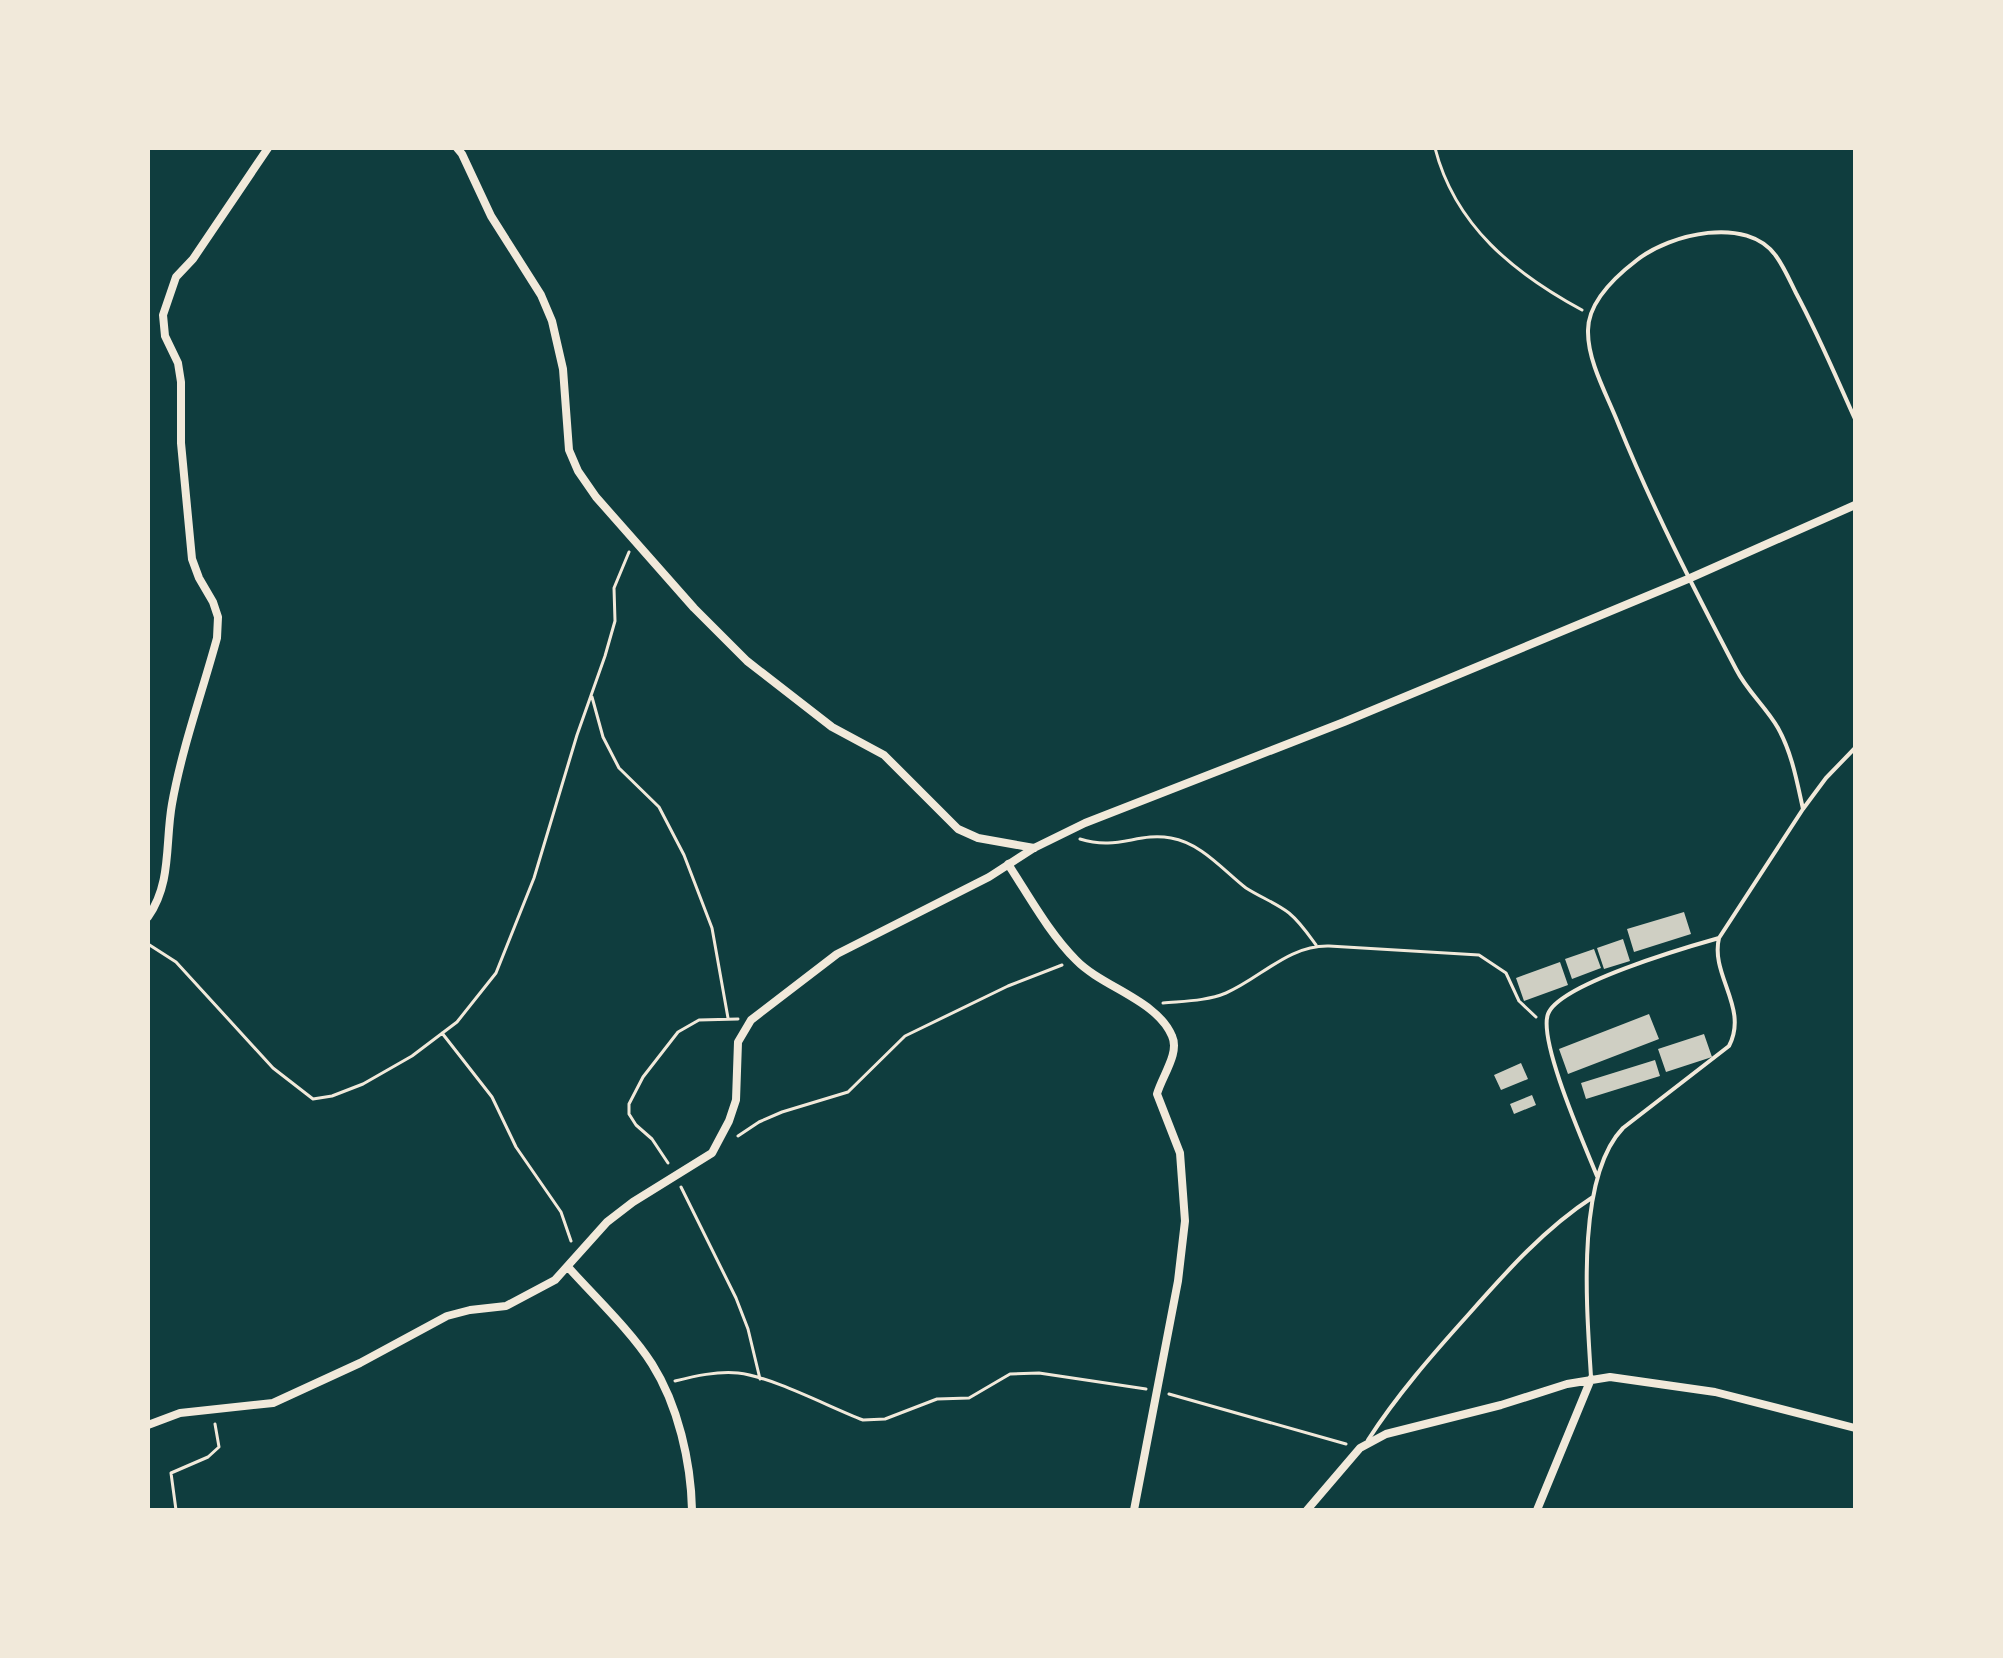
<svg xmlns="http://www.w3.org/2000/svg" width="2003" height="1658" font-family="'Titillium Web',sans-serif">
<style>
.building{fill:#cfcfc3}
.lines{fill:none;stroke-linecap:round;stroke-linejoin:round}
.path{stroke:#f1e9da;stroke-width:3}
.service{stroke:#f1e9da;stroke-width:4}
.minor{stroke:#f1e9da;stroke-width:8}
</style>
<rect width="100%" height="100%" fill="#0f3d3e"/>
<path class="building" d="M1684 912 1691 934 1634 952 1627 929Z
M1623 939 1630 961 1604 969 1597 948Z
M1594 949 1601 968 1572 979 1565 959Z
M1560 962 1568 985 1524 1001 1516 978Z
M1649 1014 1659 1039 1568 1074 1559 1049Z
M1704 1034 1712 1057 1666 1072 1658 1049Z
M1655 1060 1660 1076 1586 1099 1581 1083Z
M1521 1063 1528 1079 1501 1090 1494 1075Z
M1532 1095 1536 1105 1514 1114 1510 1104Z"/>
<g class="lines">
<path class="path" d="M1435 148C1455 226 1514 273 1582 310
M592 697 603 737 619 768 659 807 684 855 712 928 728 1018
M1080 839C1118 851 1137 832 1171 838 1201 843 1223 870 1246 888 1260 897 1276 903 1289 913 1300 922 1308 934 1316 945
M148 944 176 962 273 1068 313 1099 332 1096 363 1084 412 1056 457 1022 496 973 534 878 577 735 605 656 615 621 614 588 629 552
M1163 1003C1184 1001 1207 1001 1226 993 1261 978 1288 945 1329 946L1479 955 1506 973 1519 1001 1536 1017
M442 1033 492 1097 516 1147 561 1212 571 1241
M738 1136 759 1122 782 1112 848 1092 905 1036 1008 986 1062 965
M668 1163 652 1139 636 1125 629 1114V1104L643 1077 678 1032 699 1020 738 1019
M681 1187 736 1298 748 1329 760 1379
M675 1381C695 1376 717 1371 738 1373 773 1377 829 1407 863 1420L885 1419 937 1399 969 1398 1010 1374 1039 1373 1146 1389
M1169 1394 1346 1444
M176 1510 171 1473 208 1457 219 1447 215 1424"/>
<path class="service" d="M1803 809C1797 782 1792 753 1778 728 1766 707 1747 691 1736 669 1694 589 1652 507 1618 423 1607 395 1588 362 1588 332 1587 303 1616 276 1637 260 1670 234 1747 215 1776 256 1784 267 1790 281 1796 293 1818 334 1836 377 1855 419
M1597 1176C1585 1146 1538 1041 1548 1014 1559 984 1687 947 1719 938
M1591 1377C1587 1312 1575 1178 1623 1128L1729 1046C1749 1008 1710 975 1719 938L1803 809 1826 778 1855 748
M1368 1440C1397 1395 1432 1355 1468 1315 1506 1272 1545 1228 1593 1197"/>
<path class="minor" d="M457 148 462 154 491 216 541 295 552 321 563 369 569 450 578 471 596 497 694 608 747 661 832 727 884 755 958 829 978 838 1034 848
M1008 864C1029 896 1049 933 1076 960 1102 987 1157 1000 1172 1036 1180 1053 1162 1076 1157 1094L1180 1153 1185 1221 1178 1281 1134 1510
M148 917C172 883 165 843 172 804 182 748 202 693 217 638L218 617 213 602 199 578 192 559 181 443V382L178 363 165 336 163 315 176 277 193 259 268 148
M568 1267C594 1296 631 1331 652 1364 678 1405 691 1462 692 1510
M148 1425 180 1413 273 1403 360 1363 447 1316 470 1310 506 1306 555 1280 607 1222 633 1202 712 1153 729 1121 736 1100 738 1042 751 1020 837 954 989 877 1034 848 1085 823 1344 722 1688 579 1855 505
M1307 1510 1360 1448 1386 1434 1501 1405 1567 1384 1610 1377 1715 1392 1855 1428
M1537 1510 1591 1379"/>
</g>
<rect width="2003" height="1658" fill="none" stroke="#f1e9da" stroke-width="300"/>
</svg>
